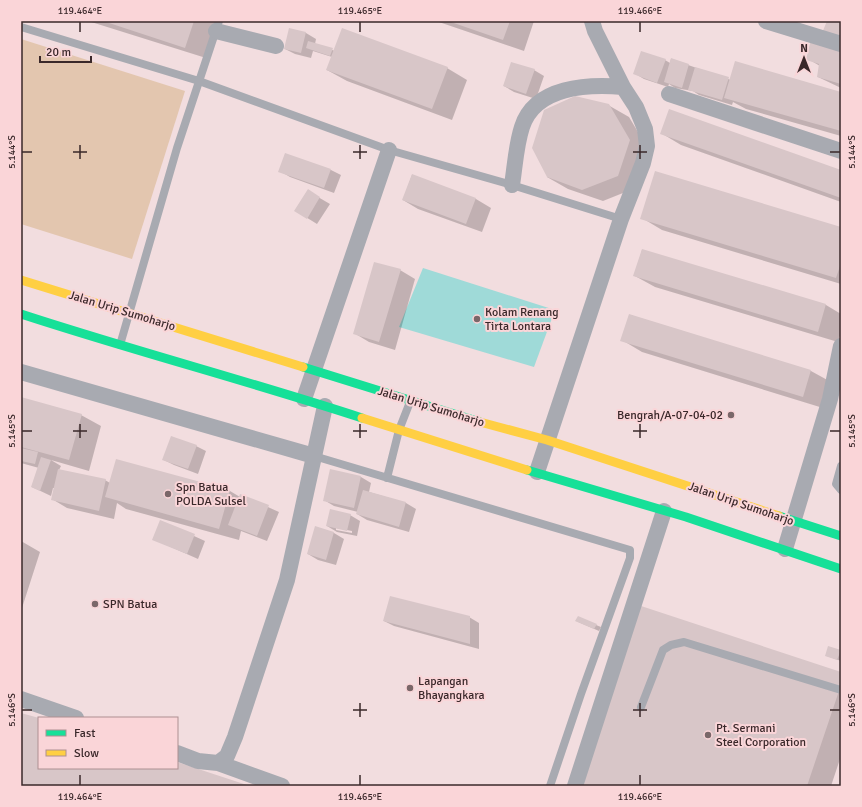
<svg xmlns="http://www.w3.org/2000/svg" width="862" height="807" font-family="Signika,sans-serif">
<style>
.green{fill:#e3c6af}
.water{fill:#9fdad8}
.shadow{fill:#0003;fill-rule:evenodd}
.building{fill:#d8c6c8}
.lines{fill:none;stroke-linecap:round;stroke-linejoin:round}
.lane{stroke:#a8aab1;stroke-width:8}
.street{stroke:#a8aab1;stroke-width:16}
.fast{stroke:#16e098;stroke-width:9}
.slow{stroke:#ffcf43;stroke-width:9}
.ticks{fill:none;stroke:#3a282a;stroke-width:1.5}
.poi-dot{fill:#7a6769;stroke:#fad5d8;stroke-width:1.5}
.labels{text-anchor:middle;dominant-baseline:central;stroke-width:4;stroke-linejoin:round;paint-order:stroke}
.street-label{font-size:12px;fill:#3a282a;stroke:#fad5d8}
.poi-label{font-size:12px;fill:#3a282a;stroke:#fad5d8;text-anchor:start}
.neatline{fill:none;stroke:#3a282a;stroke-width:1.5}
.ticks-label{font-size:10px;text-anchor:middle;fill:#3a282a}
</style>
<rect width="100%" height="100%" fill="#f2dddf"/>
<path class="green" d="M21 39 185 91 132 259 21 224Z"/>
<path class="water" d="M423 268 555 310 534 367 399 327Z"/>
<path class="shadow" d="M88 21H218L206 58Z
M436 21H534L524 51Z
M290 29 306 33 316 39 315 44 335 51 447 68 467 80 452 120 347 81 327 70 332 57 313 51 311 58 295 54 285 49Z
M841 49V88L818 77 820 66 808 59Z
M671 59 731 80 841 93V136L746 109 733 102 732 105 699 95 693 91 675 88 669 84 668 87 644 79 634 73 665 60 670 63Z
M534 70 544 76 536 99 514 92 504 86Z
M608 105 629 117 650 152 638 187 603 201 568 189 547 177Z
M661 133 841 171V202L681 145Z
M331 170 341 175 334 193 290 177 280 171Z
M412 175 476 199 491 208 482 232 418 209 403 200Z
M318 197 330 204 317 224 296 211Z
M642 218 841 228V284L662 230Z
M642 250 826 305 841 314V332L838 342 655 287 635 276Z
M400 270 415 279 395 350 369 342 354 333Z
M630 315 811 371 831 382 823 408 642 352 622 340Z
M21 398 81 415 101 426 89 471 51 460 61 466 59 470 105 480 110 483 230 491 240 497 241 495 279 512 267 541 241 531 239 540 126 509 117 503 114 519 67 508 52 499 55 488H53L51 496 32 487 39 468 21 463Z
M196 446 206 451 198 474 174 465 164 460Z
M331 470 361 477 371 483 369 492 406 503 416 509 409 532 367 520 357 514 358 512 334 506 324 500Z
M350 515 360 521 357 536 337 532 327 526ZM336 528 352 531V533L336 530Z
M161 521 205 541 198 559 153 539Z
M316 527 334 533 344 539 336 565 318 560 308 554Z
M21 541 40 552 21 611Z
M469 617 479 623V649L394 626 384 621Z
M576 621 596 625 601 627 599 631Z
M840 651 841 661 827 656Z
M841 673V756L831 786H576Z"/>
<path class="building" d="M103 21H194L185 48Z
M448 21H510L503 40Z
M827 21H841V40L822 33Z
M289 28 306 32 301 53 284 49Z
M342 28 448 67 432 109 326 70Z
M811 39 841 48V84L817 77 819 64 806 60Z
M308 41 333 48 330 56 306 48Z
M641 51 666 59 657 83 633 74Z
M671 58 689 64 682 88 664 82Z
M735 61 841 92V131L724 98Z
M511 62 535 69 526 94 503 86Z
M695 67 729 77 722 100 688 90Z
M575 96 609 104 630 140 618 176 582 190 547 177 532 148 544 110Z
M669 109 841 170V198L660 134Z
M285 153 331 169 324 188 278 172Z
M655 171 841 227V263L836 278 640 219Z
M412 174 476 198 466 224 402 200Z
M308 189 320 197 307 219 294 211Z
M642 249 826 304 818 332 633 276Z
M374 262 401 269 379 342 353 334Z
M629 314 811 370 803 397 620 341Z
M21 397 82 414 69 460 21 447Z
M171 436 197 445 188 469 162 460Z
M21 448 38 452 35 464 21 461Z
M41 457 51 460 40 491 31 487Z
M116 459 230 490 219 529 105 497Z
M58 469 106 479 99 511 51 500Z
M330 469 361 476 354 508 323 501Z
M363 490 406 502 399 527 356 514Z
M240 494 269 505 257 536 228 525Z
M330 509 351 514 347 531 326 526Z
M160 520 195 534 187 554 152 540Z
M315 526 334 532 326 560 307 554Z
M390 596 470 616V644L383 621Z
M635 604 841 672V685L807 786H575Z
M578 616 597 624 594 629 575 621Z
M828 646 841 650 837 660 825 656Z
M21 713 39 718V768H177V762L250 786H21Z"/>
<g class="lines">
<path class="lane" d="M21 27 199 81 389 150 512 185 621 219
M120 345 177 148 219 21
M314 456 630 550V558L581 694 550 786
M841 466 836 484 841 490
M387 478 399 430 410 402
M641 707 663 650 671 645 684 642 841 690"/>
<path class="street" d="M766 21 841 44
M216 31 276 46
M669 94 841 151
M512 185C515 166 516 145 522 127 535 86 588 84 623 87
M21 372 314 456
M304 399 389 150
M537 472 621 219 643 163 647 146 645 129 636 107 623 87 595 31 592 21
M785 549 830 399 841 346
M21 699 76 718
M177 753 198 761 218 763 227 756 235 737 287 580 325 406
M218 763 282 786
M575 786 664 511"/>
<path class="fast" d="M21 314C134 351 249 381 362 418
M303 367 480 422
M527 470 686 517 841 569
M779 516 841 536"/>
<path class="slow" d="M21 280 303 367
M362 418 527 470
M480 422 547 440 779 516"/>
</g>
<path class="ticks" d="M80 22V32M360 22V32M640 22V32M80 145V159M360 145V159M640 145V159M22 152H32M73 152H87M353 152H367M633 152H647M830 152H840M80 424V438M360 424V438M640 424V438M22 431H32M73 431H87M353 431H367M633 431H647M830 431H840M360 703V717M640 703V717M22 710H32M353 710H367M633 710H647M830 710H840M80 775V785M360 775V785M640 775V785"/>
<g class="poi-dot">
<circle cx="477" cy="319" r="4"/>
<circle cx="731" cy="415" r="4"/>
<circle cx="168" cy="494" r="4"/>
<circle cx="95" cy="604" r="4"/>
<circle cx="410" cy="688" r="4"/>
<circle cx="708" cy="735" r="4"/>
</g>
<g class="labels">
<g class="street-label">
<text transform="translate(122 311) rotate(17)">Jalan Urip Sumoharjo</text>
<text transform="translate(431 407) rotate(17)">Jalan Urip Sumoharjo</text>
<text transform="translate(741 504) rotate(19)">Jalan Urip Sumoharjo</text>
</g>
<g class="poi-label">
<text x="485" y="312">Kolam Renang<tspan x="485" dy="14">Tirta Lontara</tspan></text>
<text x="723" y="415" text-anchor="end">Bengrah/A-07-04-02</text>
<text x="176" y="487">Spn Batua<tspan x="176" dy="14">POLDA Sulsel</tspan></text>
<text x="103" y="604">SPN Batua</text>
<text x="418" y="681">Lapangan<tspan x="418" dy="14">Bhayangkara</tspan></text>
<text x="716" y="728">Pt. Sermani<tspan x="716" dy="14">Steel Corporation</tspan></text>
</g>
</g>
<rect width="862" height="807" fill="none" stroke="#fad5d8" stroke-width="44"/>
<rect x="38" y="717" width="140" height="52" fill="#fad5d8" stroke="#ad9092"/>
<rect x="46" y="730" width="20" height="6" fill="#16e098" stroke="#ad9092"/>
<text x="74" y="737" font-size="12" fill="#3a282a">Fast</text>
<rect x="46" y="750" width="20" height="6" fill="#ffcf43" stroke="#ad9092"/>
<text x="74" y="757" font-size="12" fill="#3a282a">Slow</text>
<g transform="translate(804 58)" stroke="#fad5d8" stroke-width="3" paint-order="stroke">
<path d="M0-3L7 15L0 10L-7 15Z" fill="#3a282a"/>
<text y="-6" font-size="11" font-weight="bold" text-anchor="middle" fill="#3a282a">N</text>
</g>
<path d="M40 56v6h51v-6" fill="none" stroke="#3a282a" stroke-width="2"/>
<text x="46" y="56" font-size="12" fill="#3a282a" stroke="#fad5d8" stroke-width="3" paint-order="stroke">20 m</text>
<rect x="22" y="22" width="818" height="763" class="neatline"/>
<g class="ticks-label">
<text x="80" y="14">119.464°E</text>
<text x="360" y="14">119.465°E</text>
<text x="640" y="14">119.466°E</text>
<text transform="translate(11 152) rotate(-90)" y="4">5.144°S</text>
<text transform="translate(851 152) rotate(-90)" y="4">5.144°S</text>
<text transform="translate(11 431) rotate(-90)" y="4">5.145°S</text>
<text transform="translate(851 431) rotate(-90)" y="4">5.145°S</text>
<text transform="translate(11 710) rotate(-90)" y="4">5.146°S</text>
<text transform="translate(851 710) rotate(-90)" y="4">5.146°S</text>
<text x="80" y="800">119.464°E</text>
<text x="360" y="800">119.465°E</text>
<text x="640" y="800">119.466°E</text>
</g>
</svg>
